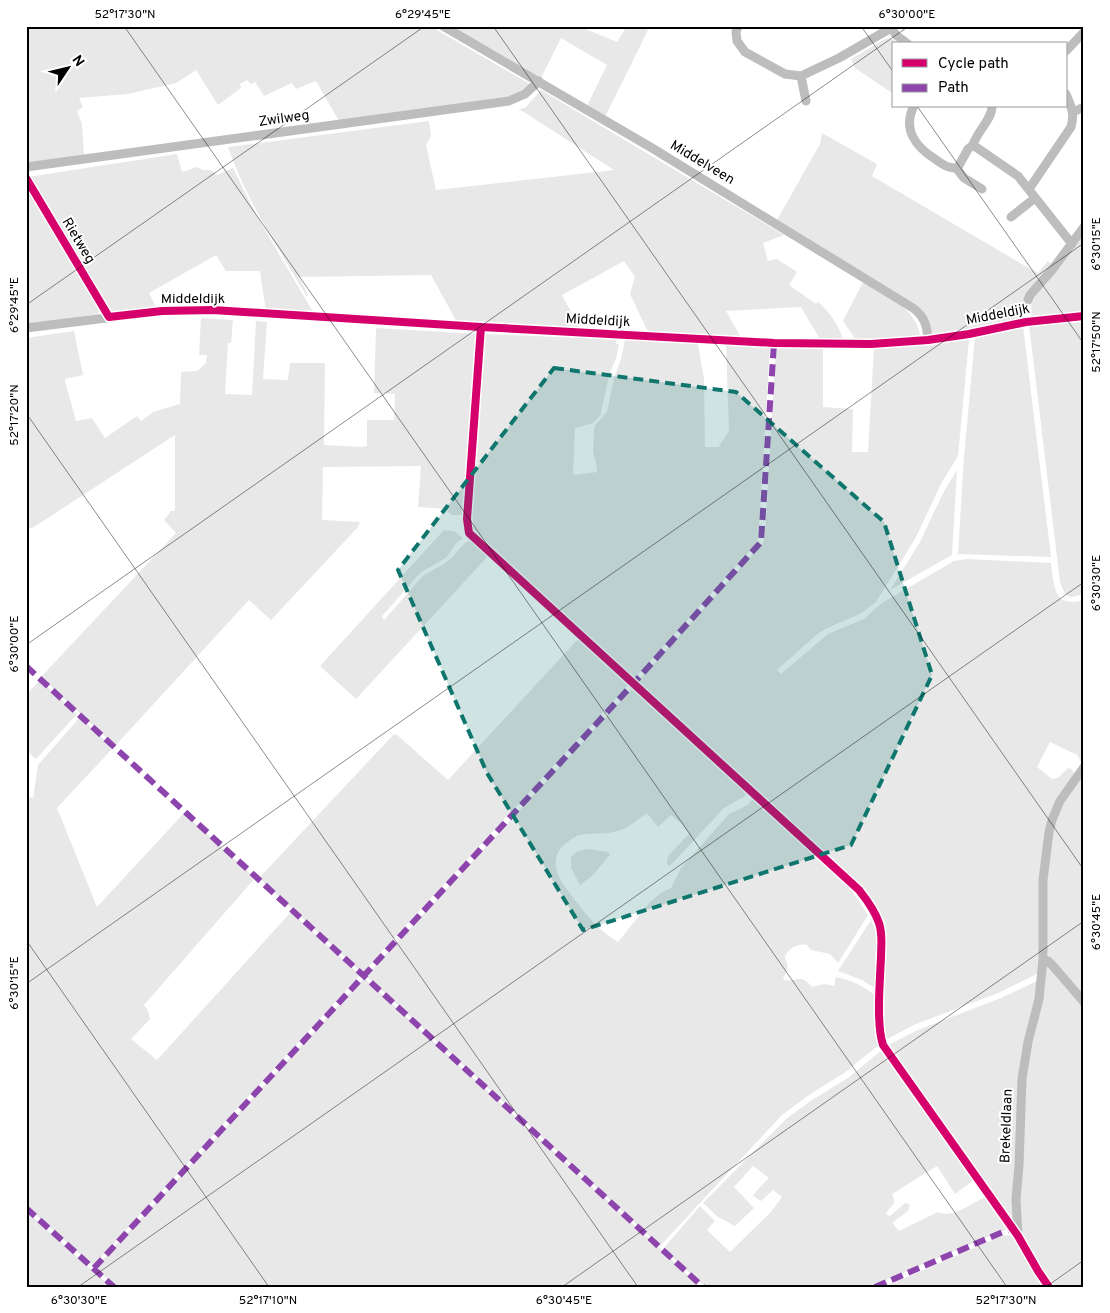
<svg xmlns="http://www.w3.org/2000/svg" width="1110" height="1313" font-family="Overpass,sans-serif">
<style>
.green{fill:#e8e8e8}
.lines{fill:none;stroke-linecap:round;stroke-linejoin:round}
.minor{stroke:#bdbdbd;stroke-width:9}
.quiet{stroke:#8e44ad;stroke-width:6;stroke-dasharray:12 6;stroke-linecap:butt}
.cycleway-casing{stroke:#fff;stroke-width:11}
.cycleway{stroke:#d6006c;stroke-width:8}
.marked{fill:#0f766e;fill-opacity:0.2;stroke:#0f766e;stroke-width:4;stroke-dasharray:10 6;stroke-linejoin:round}
.ticks{fill:none;stroke:#000;stroke-width:1;stroke-opacity:0.45}
.labels{text-anchor:middle;dominant-baseline:central;stroke-width:4;stroke-linejoin:round;paint-order:stroke}
.street-label{font-size:14px;fill:#000;stroke:#fff}
.neatline{fill:none;stroke:#000;stroke-width:2}
.ticks-label{font-size:12px;text-anchor:middle;fill:#000}
</style>
<rect width="100%" height="100%" fill="#fff"/>
<path class="green" d="M26 26H430L530 84 519 95 339 121 316 81 296 89 292 83 264 96 255 82 251 84 247 80 240 84 241 88 218 105 196 70 176 83 128 94 79 98 83 107 77 111 82 124 84 155 26 163Z
M450 26H578L617 42 627 26H642L648 30 605 117 587 106 607 65 561 38 541 78Z
M891 38 900 44H894V91L892 93 855 68 851 59 885 39Z
M541 90 784 235 763 243 768 261 777 259 797 272 789 285 816 304 818 302C829 311 841 327 843 342L821 341 801 307 726 311 742 339 649 334 630 294 635 277 624 261 562 295 581 331 458 324 431 275 299 277 308 295 307 297C279 249 246 200 228 147L429 121 431 136 426 145 436 190 614 170 519 109 525 108Z
M822 133 877 164 872 176 1027 267 1038 273 1048 261 1052 265 1026 295 1023 320 967 332 933 336 930 334 921 310 916 305 777 220 820 144Z
M177 154 182 172 197 167 203 170H211L217 175 233 168 258 218 313 312H266L260 271H226L216 255 149 293 157 309 128 312H109L28 177Z
M26 187 100 311 97 314 26 326Z
M1084 233V315L1032 319 1031 304 1032 298 1054 274Z
M863 282C886 296 913 305 920 334L918 337 857 341 843 321Z
M201 318 233 320 231 343H228L225 394 252 395 256 321 267 322 263 379 288 380 290 363H325L324 445 363 447 367 446V420H394L395 394 374 393 376 328 479 334 466 515H451L446 509 418 507 421 466 323 467 322 520 360 522 358 527 271 620 249 600 115 746 41 677 176 533 164 520 171 511H175V435L34 527 26 530V338L74 331 83 375 65 379V381L76 421 92 418 105 438 137 416 141 421 153 412 180 404 181 372 197 371 206 363 207 355H199Z
M1084 322V594L1071 597 1065 594 1060 582 1029 325Z
M1023 326 1051 557 958 554 964 457 975 337Z
M484 334 616 339V344H619L616 359 610 372 600 416 593 423 575 428 573 475 597 472 596 463 593 452 594 431 595 425 607 412 614 378 621 359 625 339 698 344 704 379 705 447H719C721 440 727 437 729 430L726 345 770 347 759 525 757 543 633 680 471 532Z
M969 340 958 456 942 482 915 539 876 602 860 614 825 629 815 636 777 670 781 674 828 634 864 619 882 603 954 561 967 559 1051 563C1054 585 1053 609 1084 600V761L1082 763 1077 755 1050 742 1037 767 1052 779 1058 778 1068 768 1071 769 1076 775 1051 816 1041 972 998 993 916 1024 885 1040 883 1035 885 932 866 901 843 875 636 684 763 543 765 536 776 347 823 348V407L853 409 852 452H868L874 348Z
M957 470 952 555 890 590 920 542 943 493Z
M444 530 454 531 463 538 457 542 446 558 421 572 382 616 384 620 422 577C430 570 441 567 449 560 458 553 461 543 473 539L489 555 356 699 320 666Z
M579 638 629 684 362 973 259 878 394 734 397 735 448 780Z
M40 680 77 714 36 759 26 750V695Z
M633 688 746 792 745 796 724 808 670 866 667 864 668 856 689 834 682 824 671 815 658 827 647 813C637 820 629 828 617 831 605 835 592 832 579 835 574 837 570 840 566 843 550 856 555 872 565 887 581 908 595 928 618 942L651 901 661 893 671 888 681 868 729 814 748 805 753 798 852 891 868 915 838 963 830 954 811 950 807 945C799 943 785 949 785 959 785 960 787 961 787 962 789 968 786 973 783 978L784 980C797 982 801 973 812 987L824 984 834 986 836 977C851 980 864 986 876 996L875 1035 879 1045 844 1073 809 1095 782 1115 660 1246 366 976Z
M80 717 113 748 57 808 97 907 184 813 255 878 144 1005 148 1010 150 1019 131 1039 157 1060 291 912 360 975 93 1266 26 1206V797L33 798 38 765Z
M1084 772V998L1050 960 1047 951C1046 909 1040 850 1059 811 1066 797 1076 784 1084 772Z
M588 849 608 852 610 855 592 876 580 885 571 868V857L578 851Z
M871 920C882 940 877 967 876 989L862 980 838 971Z
M1046 962 1084 1006V1287H1053L1026 1243 1019 1221 1023 1090Z
M364 978 668 1256 700 1287H116L95 1268Z
M1039 980 1021 1068 1014 1220 1013 1221 1004 1213 888 1045 918 1030 1001 998Z
M882 1050 974 1180 955 1194 937 1166 892 1194C898 1207 890 1204 886 1214L890 1216 905 1203 910 1205 908 1211 893 1222 894 1225 899 1231 938 1212C953 1219 972 1203 985 1197L1007 1229 869 1287H705L663 1249 700 1206 715 1221 707 1230 730 1252 771 1212 782 1197 773 1190 761 1201 753 1196 757 1190 769 1178 753 1166 734 1187 754 1208 735 1226 718 1217 703 1203 786 1119 812 1100 848 1078Z
M26 1211 111 1287H26Z
M1004 1235 1013 1236 1044 1287H884Z"/>
<g class="lines">
<path class="minor" d="M443 26 652 148 913 308C925 317 927 326 928 340
M738 26 736 32 737 41 745 52 785 74 801 76 839 58 891 28
M890 26 896 35 908 44
M1066 51 1084 32
M801 76 806 101
M914 106C902 129 916 147 935 159 939 162 945 166 949 167 952 168 955 168 957 169L964 178 982 189
M992 106C992 120 977 131 973 145L1018 176 1072 244
M1073 112 1084 107
M26 167 509 101 525 94 539 81
M957 169 968 149 973 145
M26 178 109 317
M1029 189 1071 127C1075 114 1071 106 1066 94
M1011 217 1035 198
M1028 300 1030 295 1052 270 1084 227
M26 328 162 311 213 310 481 327 774 343 871 344 928 340 969 334 1026 322 1084 316
M1043 959 1048 961 1053 966 1084 1002
M1049 1287 1038 1271 1018 1236 1016 1199 1019 1165 1022 1079 1028 1042 1039 999 1043 959V880L1049 832 1052 820 1060 801 1084 767"/>
<path class="quiet" d="M26 666 703 1287
M26 1208 114 1287
M94 1268 633 684 761 542 774 343
M875 1287 1012 1228"/>
<g class="cycleway-casing">
<path id="cycleway" d="M26 178 109 317 162 311 213 310 481 327 774 343 871 344 928 340 969 334 1026 322 1084 316
M481 327 467 519 469 533 859 890C867 900 875 911 879 923 883 935 881 945 881 957 880 981 876 1024 883 1045L1018 1236 1038 1271 1049 1287"/>
</g>
<use href="#cycleway" class="cycleway"/>
</g>
<path class="marked" d="M554 368 736 392 884 522 932 675 851 845 583 930 487 773 398 570Z"/>
<path class="ticks" d="M124 26 1007 1287M493 26 1084 870M861 26 894 73M917 106 1084 344M26 305 425 26M26 413 638 1287M26 645 909 26M26 940 269 1287M26 984 1084 243M78 1287 1084 582M562 1287 1084 921M1046 1287 1084 1260"/>
<g class="labels">
<g class="street-label">
<text transform="translate(284 119) rotate(-8)">Zwilweg</text>
<text transform="translate(702 163) rotate(31)">Middelveen</text>
<text transform="translate(78 241) rotate(59)">Rietweg</text>
<text x="193" y="299">Middeldijk</text>
<text transform="translate(998 315) rotate(-11)">Middeldijk</text>
<text transform="translate(598 321) rotate(3)">Middeldijk</text>
<text transform="translate(1007 1126) rotate(-88)">Brekeldlaan</text>
</g>
</g>
<rect width="1110" height="1313" fill="none" stroke="#ffffff" stroke-width="55"/>
<rect x="892" y="42" width="175" height="65" fill="#ffffff" stroke="#999999"/>
<rect x="902" y="59" width="25" height="8" fill="#d6006c" stroke="#999999"/>
<text x="938" y="68" font-size="15" fill="#000000">Cycle path</text>
<rect x="902" y="84" width="25" height="8" fill="#8e44ad" stroke="#999999"/>
<text x="938" y="92" font-size="15" fill="#000000">Path</text>
<g transform="translate(68 68) rotate(55)" stroke="#ffffff" stroke-width="4" paint-order="stroke">
<path d="M0-4L9 19L0 12L-9 19Z" fill="#000000"/>
<text y="-8" font-size="14" font-weight="bold" text-anchor="middle" fill="#000000">N</text>
</g>
<rect x="28" y="28" width="1054" height="1258" class="neatline"/>
<g class="ticks-label">
<text x="125" y="18">52°17'30"N</text>
<text x="423" y="18">6°29'45"E</text>
<text x="907" y="18">6°30'00"E</text>
<text transform="translate(1096 244) rotate(-90)" y="4">6°30'15"E</text>
<text transform="translate(14 305) rotate(-90)" y="4">6°29'45"E</text>
<text transform="translate(1096 342) rotate(-90)" y="4">52°17'50"N</text>
<text transform="translate(14 415) rotate(-90)" y="4">52°17'20"N</text>
<text transform="translate(1096 583) rotate(-90)" y="4">6°30'30"E</text>
<text transform="translate(14 644) rotate(-90)" y="4">6°30'00"E</text>
<text transform="translate(1096 922) rotate(-90)" y="4">6°30'45"E</text>
<text transform="translate(14 983) rotate(-90)" y="4">6°30'15"E</text>
<text x="79" y="1304">6°30'30"E</text>
<text x="268" y="1304">52°17'10"N</text>
<text x="564" y="1304">6°30'45"E</text>
<text x="1006" y="1304">52°17'30"N</text>
</g>
</svg>
